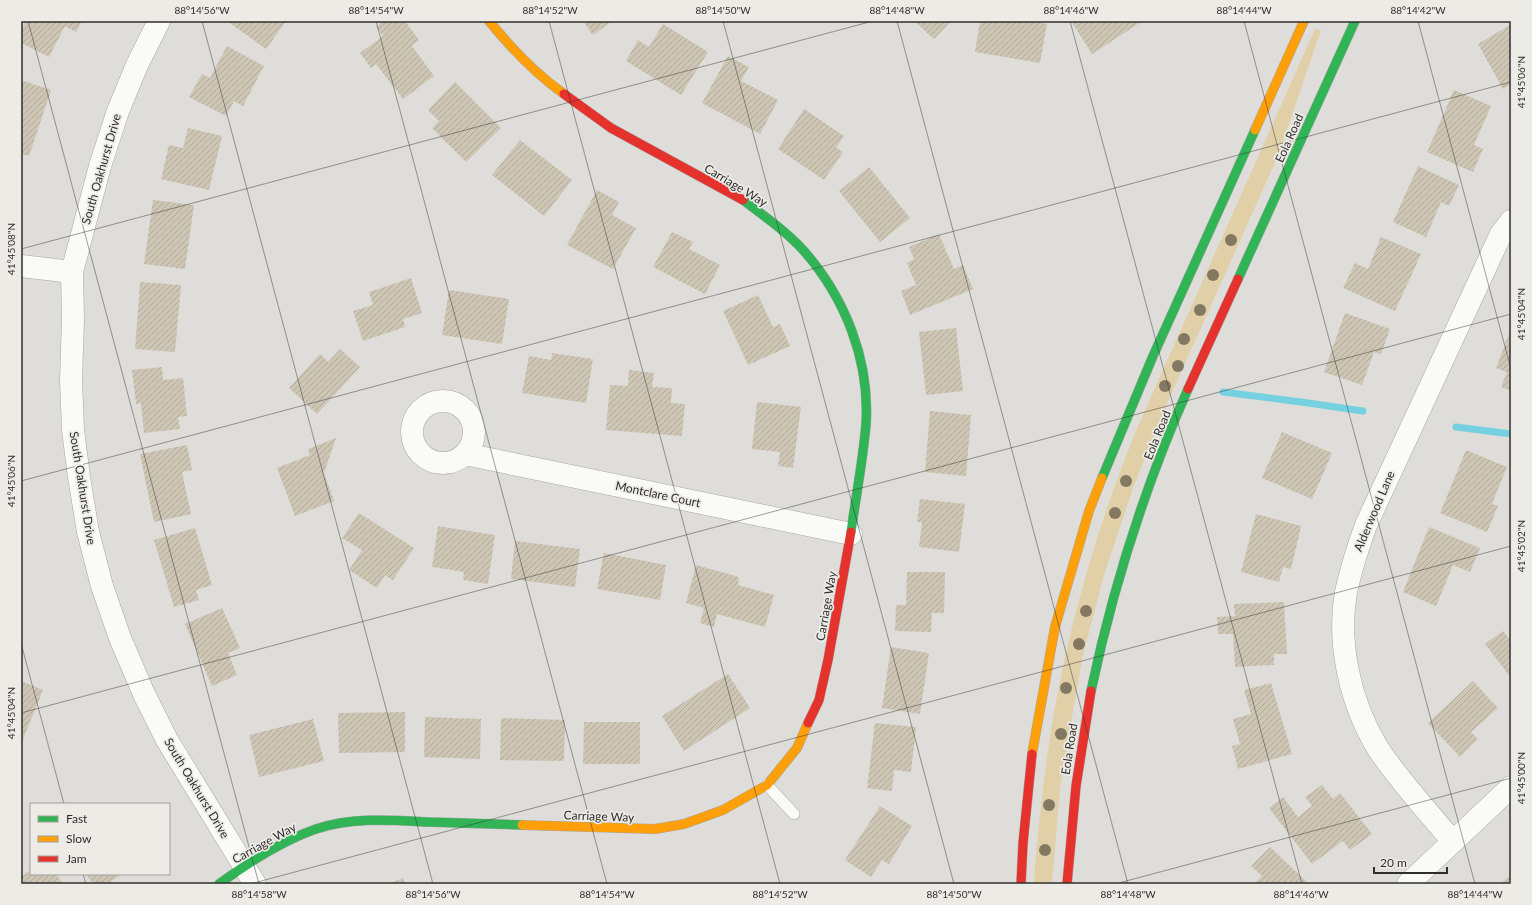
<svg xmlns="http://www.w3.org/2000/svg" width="1532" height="905" font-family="Lato,sans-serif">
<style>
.grass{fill:#e1cfa7}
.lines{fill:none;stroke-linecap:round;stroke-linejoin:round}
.stream{stroke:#75d1df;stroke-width:7}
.building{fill:url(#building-hatch)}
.lane-casing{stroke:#a7a6a4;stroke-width:12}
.street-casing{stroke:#a7a6a4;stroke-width:23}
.fast-casing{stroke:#a7a6a4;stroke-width:10}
.slow-casing{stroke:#a7a6a4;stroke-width:10}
.jam-casing{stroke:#a7a6a4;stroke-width:10}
.lane{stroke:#fafaf9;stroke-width:11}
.street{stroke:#fafaf9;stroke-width:22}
.fast{stroke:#30b455;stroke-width:9}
.slow{stroke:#ff9f0a;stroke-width:9}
.jam{stroke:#e5322d;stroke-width:9}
.tree{fill:#837962}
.ticks{fill:none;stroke:#2f2e2c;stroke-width:1;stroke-opacity:0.45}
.labels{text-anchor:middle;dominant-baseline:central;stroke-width:3.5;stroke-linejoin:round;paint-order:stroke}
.street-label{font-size:12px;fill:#2f2e2c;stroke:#edebe6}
.neatline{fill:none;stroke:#2f2e2c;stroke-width:1.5}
.ticks-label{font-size:10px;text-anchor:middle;fill:#2f2e2c}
</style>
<defs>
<pattern id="building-hatch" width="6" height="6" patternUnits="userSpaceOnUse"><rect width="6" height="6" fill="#cec6b4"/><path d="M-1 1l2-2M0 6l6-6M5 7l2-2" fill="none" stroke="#b1aa9b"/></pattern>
</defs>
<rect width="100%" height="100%" fill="#dfddda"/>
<path class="grass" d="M1315 29 1321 30 1278 156 1164 410 1133 488 1104 575 1083 655 1074 705 1060 788 1052 884H1034C1035 855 1039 826 1042 797 1056 669 1089 545 1138 426Z"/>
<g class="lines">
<path class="stream" d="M1223 392 1301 402 1363 411
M1456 427 1511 434"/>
</g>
<path class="building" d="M26 21H82L76 32 65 26 49 57 21 43V30Z
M227 21H286L266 49Z
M383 21H405L419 40 412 46 434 76 403 99 376 64 371 68 360 53 383 36 376 27Z
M583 21H612L593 35Z
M914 21H951L934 39Z
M980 21H1030L1047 24 1040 63 975 52Z
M1071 21H1140L1141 22 1092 54Z
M1508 21H1511V84L1503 89 1478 44 1510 25Z
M663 24 708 52 681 95 626 61 638 40 649 47Z
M227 46 264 66 243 106 234 101 226 116 189 97 202 74 210 78Z
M728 56 749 67 741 81 778 100 760 134 702 103Z
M21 80 51 90 29 156 21 154Z
M455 82 501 128 466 162 432 128 439 121 428 110Z
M1454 90 1491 106 1474 145 1483 149 1473 172 1427 152Z
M804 109 844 136 836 148 843 152 824 180 778 149Z
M188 128 222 136 209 190 161 179 169 145 183 148Z
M520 140 572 180 544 216 492 175Z
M1418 166 1459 185 1449 206 1441 202 1426 237 1393 222Z
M869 167 910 218 880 242 839 191Z
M597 190 619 202 612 215 636 228 613 269 567 245Z
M153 200 194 205 185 269 144 264Z
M672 232 693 242 689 249 720 265 705 294 653 267Z
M939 234 954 269 963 265 973 289 910 315 901 291 916 285 907 263 914 259 909 247Z
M1381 237 1421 254 1395 311 1343 288 1355 263 1368 269Z
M411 278 422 313 403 319 405 327 363 341 353 311 373 305 369 292Z
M140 282 181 285 175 352 135 349Z
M449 290 509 299 502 344 442 335Z
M758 295 773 327 780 324 790 346 748 365 723 311Z
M1345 313 1390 329 1381 354 1374 352 1362 385 1324 372Z
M956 328 963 391 926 395 919 332Z
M1511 329V391L1501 387 1507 372 1496 368Z
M340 349 360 367 317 414 289 388 320 354 328 362Z
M552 353 593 359 586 403 522 393 529 356 551 360Z
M162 367 163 380 183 378 187 416 178 417 180 429 144 433 141 403 136 404 132 370Z
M629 370 654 373 652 387 672 388 671 403 685 404 682 436 606 430 610 385 628 386Z
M757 402 801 407 793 468 778 466 780 452 752 449Z
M930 411 971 415 966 476 925 472Z
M1282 432 1332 453 1312 499 1262 478Z
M336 438 324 473 334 501 295 516 277 468 310 455 308 449Z
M187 445 192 470 182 472 191 514 154 522 140 454Z
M1466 450 1507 467 1492 504 1498 506 1487 532 1440 513Z
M920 499 965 504 959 552 919 547 922 522H917Z
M359 513 414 548 393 580 385 575 377 588 349 570 362 550 342 538Z
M1256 514 1301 526 1291 569 1283 567 1279 582 1241 572Z
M438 526 495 535 488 584 463 580 464 572 432 567Z
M1429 527 1480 548 1470 572 1453 565 1436 606 1403 592Z
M195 528 212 585 196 590 199 600 174 607 154 540Z
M515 541 580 549 575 587 511 579Z
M604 553 666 565 660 600 597 589Z
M696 565 739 577 738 585 774 595 765 627 717 614 714 627 700 623 704 608 686 603Z
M907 572H945L944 613H932L931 632 895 631 896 605H906Z
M1284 602 1287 654H1274V665L1235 667 1233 634H1218L1217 617 1235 616 1234 604Z
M222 608 240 648 228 653 237 675 212 686 185 624Z
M1503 631 1511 641V678L1485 644Z
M891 647 929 653 920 714 882 708Z
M728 674 750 708 684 751 662 716Z
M21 681 43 690 21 744Z
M1473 681 1498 708 1471 732 1478 739 1460 757 1428 723Z
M1271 683 1292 754 1238 769 1232 746 1240 744 1233 719 1251 714 1244 690Z
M405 712V752L339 753 338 713Z
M425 717 481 719 480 759 424 757Z
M501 718 565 720 564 761 500 760Z
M313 719 324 761 259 777 249 735Z
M584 722H640V764H583Z
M875 723 916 727 911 772 894 770 892 791 867 788Z
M1322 785 1333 799 1340 793 1372 834 1350 850 1343 841 1312 864 1269 808 1283 797 1298 817 1312 806 1305 797Z
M880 806 912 826 889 864 882 860 871 877 845 860Z
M1270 847 1307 882 1305 884H1254L1262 876 1251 866Z
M31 870V874H56L63 884H21V877Z
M86 874H122L107 884H93Z
M1511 875V884H1500Z
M403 878 405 884H389Z"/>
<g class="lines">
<g class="lane-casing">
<path id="lane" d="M767 785 794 814"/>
</g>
<g class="street-casing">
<path id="street" d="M159 21 137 65 118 111 100 166 72 272 73 319 71 380 73 430 79 477 88 532 102 586 120 638 144 694 167 740 255 884
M21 266 72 272
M412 432a31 31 0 1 1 62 0a31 31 0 1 1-62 0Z
M465 454 851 534
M1453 842C1428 811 1398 780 1377 747 1350 702 1337 643 1346 592 1351 569 1358 547 1366 525L1501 234 1511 221
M1408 884 1511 787"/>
</g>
<g class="fast-casing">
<path id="fast" d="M743 200C764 216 786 231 804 251 845 298 870 360 866 424 863 460 856 496 851 532
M1238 279 1355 21
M1102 478 1153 356 1255 130
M1091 691C1113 587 1145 486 1188 389
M219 884C249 862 281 841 316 829 352 817 391 820 428 822 459 823 490 824 522 825"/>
</g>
<g class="slow-casing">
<path id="slow" d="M489 21C511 48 536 74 564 94
M1255 130 1304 21
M1032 754 1055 627 1089 511 1102 478
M522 825 655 829 684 824 723 810 767 785 797 748 808 723"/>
</g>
<g class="jam-casing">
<path id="jam" d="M564 94 611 128 743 200
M1188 389 1238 279
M808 723 819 700 828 660 851 532
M1021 884 1023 843 1032 754
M1067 884 1076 786 1091 691"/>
</g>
<use href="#lane" class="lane"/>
<use href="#street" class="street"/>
<use href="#fast" class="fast"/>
<use href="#slow" class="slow"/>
<use href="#jam" class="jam"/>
</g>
<g class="tree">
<circle cx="1231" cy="240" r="6"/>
<circle cx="1213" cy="275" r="6"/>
<circle cx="1200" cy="310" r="6"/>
<circle cx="1184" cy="339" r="6"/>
<circle cx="1178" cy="366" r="6"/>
<circle cx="1165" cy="386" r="6"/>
<circle cx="1126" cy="481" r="6"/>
<circle cx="1115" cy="513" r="6"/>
<circle cx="1086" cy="611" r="6"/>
<circle cx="1079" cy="644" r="6"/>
<circle cx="1066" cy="688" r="6"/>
<circle cx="1061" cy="734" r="6"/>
<circle cx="1049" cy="805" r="6"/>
<circle cx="1045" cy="850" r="6"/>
</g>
<path class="ticks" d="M28 21 259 884M202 21 433 884M376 21 607 884M549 21 780 884M723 21 954 884M897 21 1128 884M1070 21 1302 884M1244 21 1475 884M1418 21 1511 369M21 249 873 21M21 481 1511 82M21 643 64 804M21 713 1511 314M83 874 86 884M250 884 1511 546M1115 884 1511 778"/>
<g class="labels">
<g class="street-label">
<text transform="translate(1289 138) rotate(-66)">Eola Road</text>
<text transform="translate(101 169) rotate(-74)">South Oakhurst Drive</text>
<text transform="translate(736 185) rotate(31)">Carriage Way</text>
<text transform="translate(1157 435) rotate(-68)">Eola Road</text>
<text transform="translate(83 488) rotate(81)">South Oakhurst Drive</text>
<text transform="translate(658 494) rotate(12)">Montclare Court</text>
<text transform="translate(1374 511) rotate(-67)">Alderwood Lane</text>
<text transform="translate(826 606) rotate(-80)">Carriage Way</text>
<text transform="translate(1069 749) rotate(-81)">Eola Road</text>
<text transform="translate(197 788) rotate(59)">South Oakhurst Drive</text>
<text transform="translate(599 816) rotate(2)">Carriage Way</text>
<text transform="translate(264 843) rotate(-29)">Carriage Way</text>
</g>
</g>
<rect width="1532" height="905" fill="none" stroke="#edebe6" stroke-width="44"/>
<rect x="30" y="803" width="140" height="72" fill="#edebe6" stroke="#a19f9c"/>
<rect x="38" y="816" width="20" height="6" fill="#30b455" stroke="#a19f9c"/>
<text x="66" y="823" font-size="12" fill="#2f2e2c">Fast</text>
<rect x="38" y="836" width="20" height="6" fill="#ff9f0a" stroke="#a19f9c"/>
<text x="66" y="843" font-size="12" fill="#2f2e2c">Slow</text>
<rect x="38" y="856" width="20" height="6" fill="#e5322d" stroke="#a19f9c"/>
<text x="66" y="863" font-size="12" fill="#2f2e2c">Jam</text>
<path d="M1374 867v6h73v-6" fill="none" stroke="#2f2e2c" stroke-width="2"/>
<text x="1380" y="867" font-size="12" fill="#2f2e2c" stroke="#edebe6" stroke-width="3" paint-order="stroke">20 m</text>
<rect x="22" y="22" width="1488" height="861" class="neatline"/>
<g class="ticks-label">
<text x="202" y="14">88°14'56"W</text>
<text x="376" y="14">88°14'54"W</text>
<text x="550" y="14">88°14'52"W</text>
<text x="723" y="14">88°14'50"W</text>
<text x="897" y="14">88°14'48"W</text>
<text x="1071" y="14">88°14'46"W</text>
<text x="1244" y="14">88°14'44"W</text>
<text x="1418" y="14">88°14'42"W</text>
<text transform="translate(1521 82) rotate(-90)" y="4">41°45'06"N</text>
<text transform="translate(11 249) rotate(-90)" y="4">41°45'08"N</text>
<text transform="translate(1521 314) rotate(-90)" y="4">41°45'04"N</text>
<text transform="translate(11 481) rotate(-90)" y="4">41°45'06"N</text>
<text transform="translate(1521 546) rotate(-90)" y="4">41°45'02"N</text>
<text transform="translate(11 713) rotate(-90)" y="4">41°45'04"N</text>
<text transform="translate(1521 778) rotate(-90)" y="4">41°45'00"N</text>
<text x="259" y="898">88°14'58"W</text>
<text x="433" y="898">88°14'56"W</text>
<text x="607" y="898">88°14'54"W</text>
<text x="780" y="898">88°14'52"W</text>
<text x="954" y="898">88°14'50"W</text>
<text x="1128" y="898">88°14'48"W</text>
<text x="1301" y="898">88°14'46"W</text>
<text x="1475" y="898">88°14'44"W</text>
</g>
</svg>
